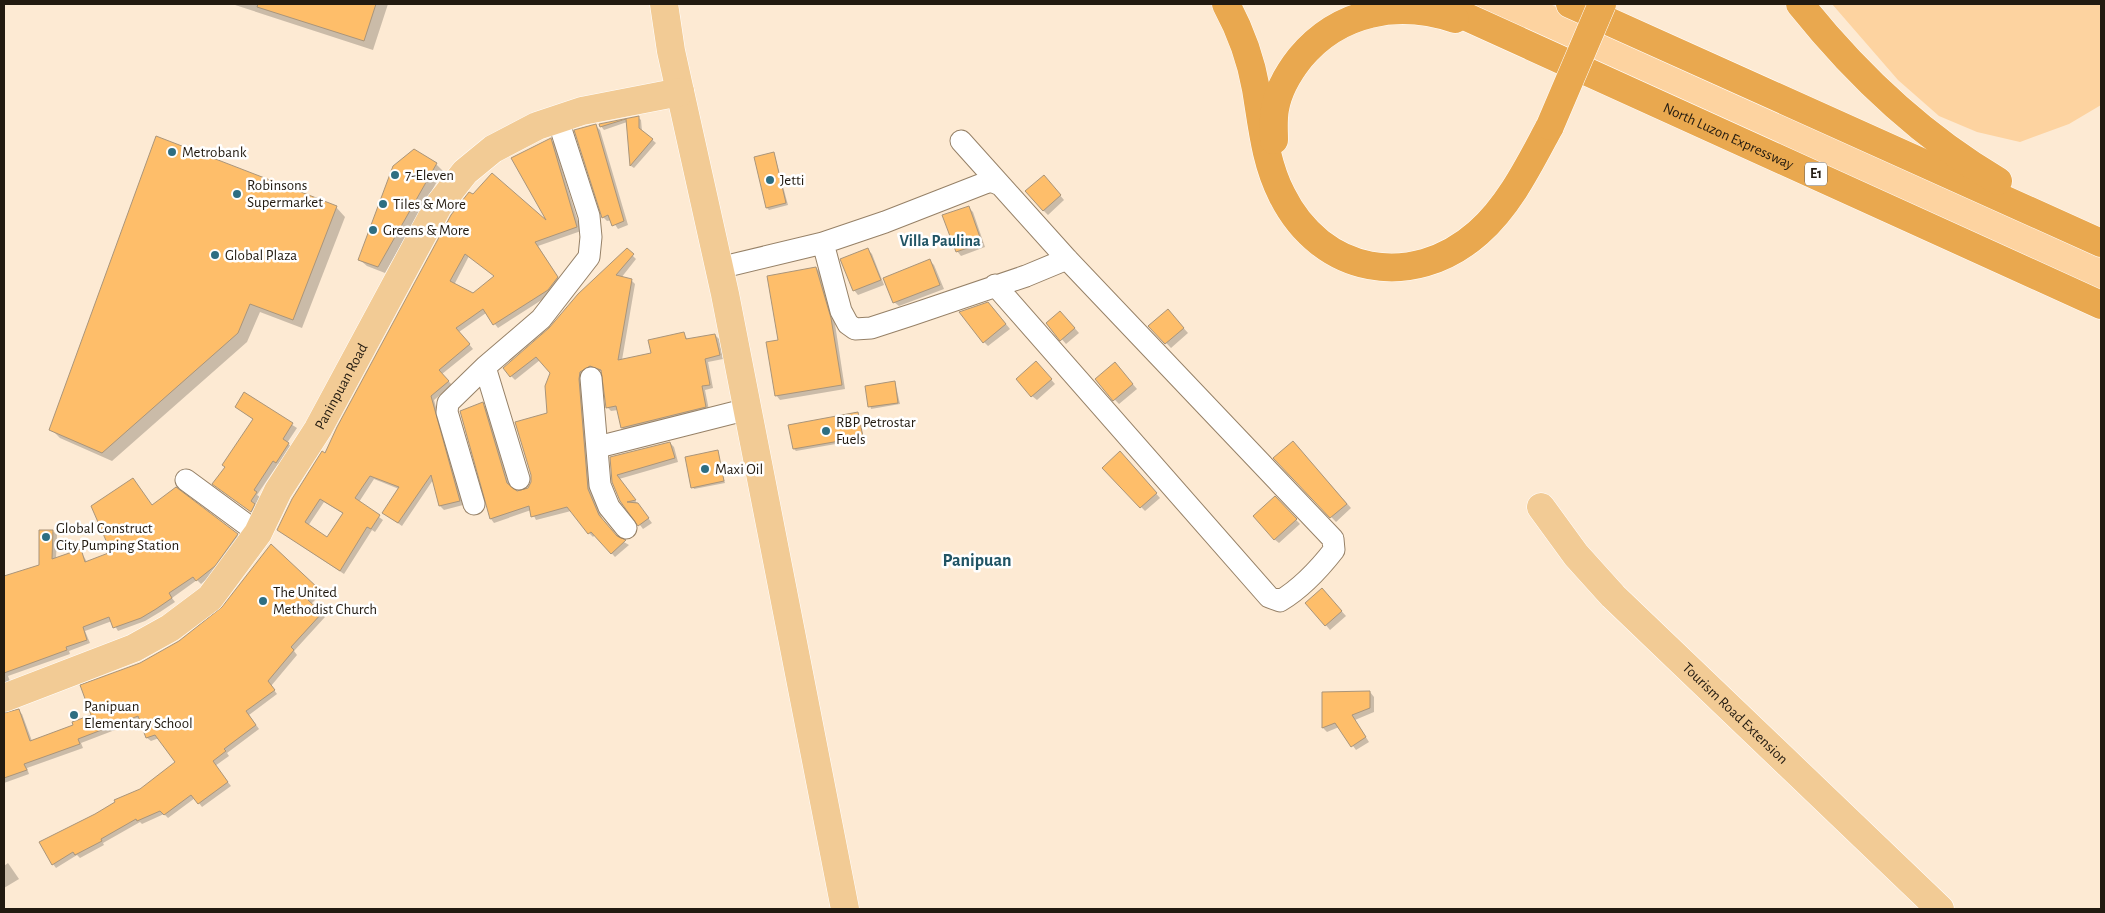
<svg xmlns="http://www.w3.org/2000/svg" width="2105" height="913" font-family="'Alegreya Sans',sans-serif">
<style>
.green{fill:#fdd3a0}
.shadow{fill:#0003;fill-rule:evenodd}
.building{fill:#febe6a;stroke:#aa957a;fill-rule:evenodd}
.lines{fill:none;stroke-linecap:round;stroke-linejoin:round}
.minor-casing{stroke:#968167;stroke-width:23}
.major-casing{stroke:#fff;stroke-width:29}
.highway-casing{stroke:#fff;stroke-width:29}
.minor{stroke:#fff;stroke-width:21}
.major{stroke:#f2cb95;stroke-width:28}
.highway{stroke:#e9a84f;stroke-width:28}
.highway-bridge-casing{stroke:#fff;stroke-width:29;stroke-linecap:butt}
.highway-bridge{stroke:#e9a84f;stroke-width:28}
.poi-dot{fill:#2e6e82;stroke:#fff;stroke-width:2}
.labels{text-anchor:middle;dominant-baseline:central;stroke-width:5;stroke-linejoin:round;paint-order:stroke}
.shield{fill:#fff;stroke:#645f58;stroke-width:1}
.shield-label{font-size:14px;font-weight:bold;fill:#221a10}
.street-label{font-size:15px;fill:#221a10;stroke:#fff}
.poi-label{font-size:15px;fill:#221a10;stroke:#fff;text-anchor:start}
.neighbourhood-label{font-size:16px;font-weight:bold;fill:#215464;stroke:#fff}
.quarter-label{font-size:18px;font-weight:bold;fill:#215464;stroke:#fff}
</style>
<rect width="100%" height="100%" fill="#fdead3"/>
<path class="green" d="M1464 4H1550L2101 254V293Z
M1832 4H2101V105L2069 124 2020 142 1977 132 1939 116 1898 80Z"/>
<path class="shadow" d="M232 4H388L373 50Z
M638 117 641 120 642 131 656 143 634 168 631 166 627 122 604 130 600 125Z
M596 126 600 130 628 225 618 229 612 220 607 221 603 217Z
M550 139 554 143 581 231 538 246 561 282 551 294 498 328 486 313 459 332 473 349 442 374 452 385 434 400 463 505 444 510 440 506 433 480 402 526 383 513 399 489 374 479 359 502 383 520 375 532 372 530 344 574 282 533 452 215 549 225ZM469 256 495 276 473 295 454 285ZM324 502 344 514 328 538 308 526Z
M774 153 788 205 769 210 767 208Z
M436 164 443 171 385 273 367 266 360 260Z
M1048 181 1064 200 1048 215 1043 210Z
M336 207 345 217 302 328 260 312 247 342 112 461 60 438 51 429Z
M968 207 973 212 985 247 961 256 957 251Z
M627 250 636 259 621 278 631 280 635 284 622 360 653 354 684 334 688 340 715 335 719 339 723 359 708 362 713 388 705 390 709 410 626 432 622 428 618 410 611 411 607 407 603 371H588L582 384 592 494 603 520 617 538 629 545 615 557 595 535 593 537 589 533 571 511 536 520 531 510 494 523 491 519 461 411 482 404 486 408 510 488 516 493 529 489 532 483 548 414 551 373 540 360 515 380 511 376 550 329Z
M868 250 872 254 884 285 858 295 854 290Z
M930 261 934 265 944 289 899 306 894 302Z
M816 268 820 272 835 324 845 389 780 400 776 395 779 341Z
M993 308 1010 329 988 346 984 342Z
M1172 315 1188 333 1171 348 1150 326Z
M1065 317 1079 333 1066 344 1048 323Z
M1040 367 1055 384 1037 400 1032 396Z
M1119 368 1137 389 1119 404 1096 380Z
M895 382 900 404 871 409 867 387Z
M245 394 297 428 287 443 293 448 281 466 278 464 257 495 260 497 255 506 258 509 255 515 218 488 226 467 254 420 236 407Z
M858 414 864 439 796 451 794 449 790 426Z
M670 443 674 447 678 462 619 479 652 523 643 529 621 500 612 458Z
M1297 447 1351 508 1336 522 1275 458Z
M717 452 725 483 694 489 693 487Z
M1124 457 1160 498 1145 511 1104 468Z
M1275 498 1300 524 1279 543 1274 539Z
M152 506 237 535 241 538 218 569 201 584 197 580 172 598 175 602 160 612 145 621 118 631 112 621 85 631 90 643 69 651 70 654 8 676 11 684 4 687V578L40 566 53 531 57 535 56 559 80 550 87 562 113 553Z
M271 546 321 594 311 604 325 617 294 651 297 655 271 686 277 694 249 715 259 729 227 753 229 756 215 766 231 786 202 807 195 798 168 818 164 814 142 824 140 822 103 843 104 845 80 858 77 855 56 868 53 864 141 790 177 763 159 738 151 741 147 738 141 720 81 743 83 748 27 768 29 774 4 783V714L18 711 22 714 32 741 75 726 93 716 140 664 180 642 223 608Z
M1326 594 1346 616 1330 630 1307 603Z
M1370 692 1374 697V712L1355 720 1369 742 1356 750 1339 727 1327 732 1323 728V693Z
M8 863 19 879 4 888V866Z"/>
<path class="building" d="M258 4H376L364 41 257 7Z
M639 116V128L653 139 630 166 626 119 600 127 599 124Z
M596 124 624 221 612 226 608 215 602 218 574 130Z
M156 136 337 206 293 320 250 304 238 333 102 453 49 430Z
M551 138 577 227 535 242 558 277 548 290 493 325 483 309 456 328 470 344 439 370 449 381 431 396 460 501 439 506 431 475 398 523 382 513 399 487 370 476 355 498 380 515 371 529 367 527 340 571 277 530 292 499 322 451 325 453 337 427 451 215 469 192 473 194 492 173 546 220 511 158ZM465 254 494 276 473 293 450 281ZM320 499 343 513 327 537 305 522Z
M414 149 437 163 378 267 358 260 393 166Z
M774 152 786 203 766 208 754 157Z
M1044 175 1061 195 1043 211 1025 191Z
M969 206 982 243 956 252 942 215Z
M627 248 634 254 616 275 632 279 618 360 651 353 648 340 684 332 686 339 715 334 720 355 705 359 710 385 702 386 706 407 621 428 616 406 606 408 601 370 590 366 580 372 579 379 588 489 599 515 617 536 626 540 611 554 591 532 588 534 567 507 531 517 529 506 490 519 460 411 483 402 507 483 517 491 528 488 531 482V475L515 422 547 413 545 386 550 373 536 357 510 377 503 368 549 328 578 294Z
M868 248 881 280 853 291 840 259Z
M930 259 940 285 893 303 883 278Z
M816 267 831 318 842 385 775 396 766 342 778 340 767 276Z
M988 302 1006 324 983 343 959 312Z
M1168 309 1184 328 1165 344 1148 326Z
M1060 311 1075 328 1060 341 1046 323Z
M1036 361 1052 379 1031 397 1016 379Z
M1115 362 1133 384 1113 401 1095 379Z
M895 381 898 403 868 407 865 386Z
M244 392 293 423 283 439 289 443 276 463 273 461 254 490 257 492 251 501 255 504 251 512 212 484 225 467 222 465 253 419 235 407Z
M858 412 863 437 793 449 788 425Z
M1293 441 1347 504 1330 518 1273 458Z
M670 442 675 458 617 475 636 500 627 502 638 503 649 518 638 526 620 501 612 482 610 457Z
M718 450 724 481 691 488 685 457Z
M1120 451 1157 493 1140 508 1102 468Z
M133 478 152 505 176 487 238 534 215 566 196 581 193 577 169 593 172 598 156 609 141 618 113 628 109 617 83 627 87 640 66 647 67 650 4 673V576L39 565V530H53L52 559 81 549 85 562 111 552 91 506Z
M1275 496 1297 519 1274 540 1253 516Z
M271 544 319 589 308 600 322 613 291 647 294 650 268 681 275 690 246 711 256 725 224 749 226 751 213 761 228 782 198 804 191 795 164 815 160 811 137 821 136 819 101 839 102 841 75 855 73 852 52 865 39 842 95 814 115 802 114 800 140 789 175 762 155 735 146 738 138 716 78 739 80 744 24 764 27 770 4 778V713L19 709 30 741 73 725 72 722 91 715 80 685 140 663 179 641 222 607Z
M1322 588 1342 611 1325 626 1305 603Z
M1370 691V708L1352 715 1366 737 1351 747 1335 723 1322 728V692Z"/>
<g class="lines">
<g class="minor-casing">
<path id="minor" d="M961 141 1067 259 1333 539 1334 550C1320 568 1300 589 1280 601L1269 597 995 285
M823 243 841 311 848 324 855 329 871 328 911 315 1026 276 1067 259
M719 268 823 243 885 222 985 183 991 181 998 184
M485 367 519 479
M591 378 600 485 609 507 626 528
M598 447 748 409
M186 480 258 533
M474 504 447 412 448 403 485 367 541 319 589 257 591 237 589 216 558 120"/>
</g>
<g class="major-casing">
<g id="major">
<path d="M664 4 671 51 725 294 845 909"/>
<path id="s1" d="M1541 507 1576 555 1613 596 1940 909"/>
<path id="s2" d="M4 698 134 648 170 628 210 598 258 533 278 491 318 429 438 206 465 172 493 149 537 126 582 111 680 92"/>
</g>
</g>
<g class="highway-casing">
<g id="highway">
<path d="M1226 4C1240 30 1251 60 1256 89 1262 125 1265 162 1282 195 1321 274 1412 291 1478 233 1510 205 1530 163 1550 126"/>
<path id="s3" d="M1438 4 2101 305"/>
<path d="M1570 4 2101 243"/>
<path d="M1800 4C1856 74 1920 135 1998 181"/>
<path d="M1274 140C1274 130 1273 119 1275 109 1278 91 1289 72 1300 58 1339 11 1398 0 1455 19"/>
</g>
</g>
<use href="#minor" class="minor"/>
<use href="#major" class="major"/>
<use href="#highway" class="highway"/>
<g class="highway-bridge-casing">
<path id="highway-bridge" d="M1550 126 1602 4"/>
</g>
<use href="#highway-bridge" class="highway-bridge"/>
</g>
<g class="poi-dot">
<circle cx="172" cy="152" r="5"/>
<circle cx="395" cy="175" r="5"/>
<circle cx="770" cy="180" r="5"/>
<circle cx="237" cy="194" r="5"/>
<circle cx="383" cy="204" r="5"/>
<circle cx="373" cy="230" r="5"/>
<circle cx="215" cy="255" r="5"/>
<circle cx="826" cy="431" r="5"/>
<circle cx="705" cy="469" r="5"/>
<circle cx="46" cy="537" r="5"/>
<circle cx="263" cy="601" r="5"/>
<circle cx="74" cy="715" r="5"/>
</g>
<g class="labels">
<rect class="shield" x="1805" y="162.5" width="22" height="23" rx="4"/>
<g class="shield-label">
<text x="1816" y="174">E1</text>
</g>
<g class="street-label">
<text stroke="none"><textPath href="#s3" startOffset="319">North Luzon Expressway</textPath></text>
<text stroke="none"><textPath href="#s2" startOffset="480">Paninpuan Road</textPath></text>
<text stroke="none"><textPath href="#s1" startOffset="284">Tourism Road Extension</textPath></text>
</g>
<g class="poi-label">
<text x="182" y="152">Metrobank</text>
<text x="405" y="175">7-Eleven</text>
<text x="780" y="180">Jetti</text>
<text x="247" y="185">Robinsons<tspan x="247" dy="17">Supermarket</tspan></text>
<text x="393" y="204">Tiles &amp; More</text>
<text x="383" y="230">Greens &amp; More</text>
<text x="225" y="255">Global Plaza</text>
<text x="836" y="422">RBP Petrostar<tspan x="836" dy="17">Fuels</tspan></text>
<text x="715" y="469">Maxi Oil</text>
<text x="56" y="528">Global Construct<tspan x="56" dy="17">City Pumping Station</tspan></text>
<text x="273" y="592">The United<tspan x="273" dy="17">Methodist Church</tspan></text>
<text x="84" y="706">Panipuan<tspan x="84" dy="17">Elementary School</tspan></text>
</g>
<g class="neighbourhood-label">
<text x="940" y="241">Villa Paulina</text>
</g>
<g class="quarter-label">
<text x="977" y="561">Panipuan</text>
</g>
</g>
<rect width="2105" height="913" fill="none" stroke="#221a10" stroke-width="10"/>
</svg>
